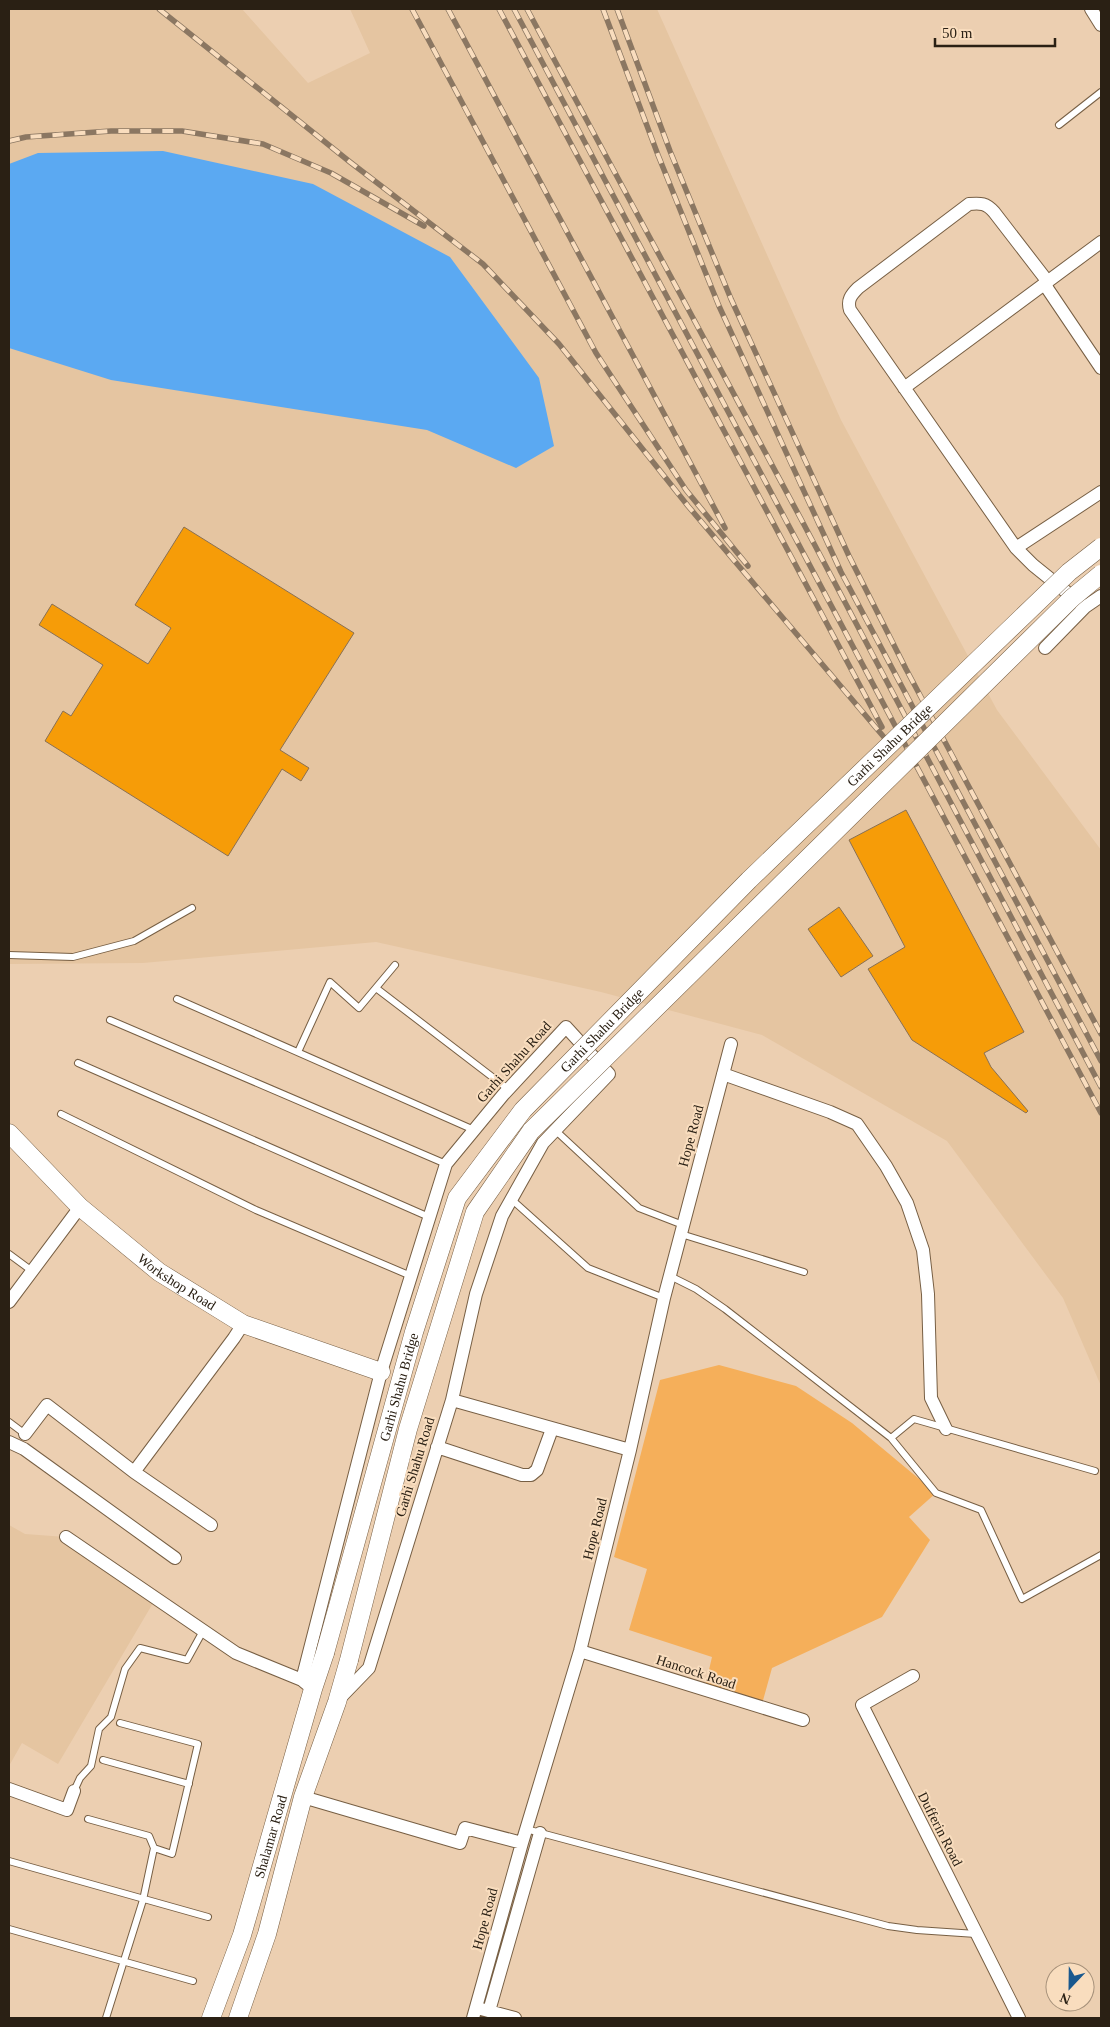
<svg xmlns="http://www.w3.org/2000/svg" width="1110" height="2027" font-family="'Times New Roman',serif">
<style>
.built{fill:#e5c5a1}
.green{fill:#f5af5a}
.water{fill:#5ba9f2}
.building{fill:#f69c08;stroke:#897054}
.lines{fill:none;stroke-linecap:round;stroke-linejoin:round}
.service-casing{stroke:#775f44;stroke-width:8}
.minor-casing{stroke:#775f44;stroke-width:14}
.secondary-casing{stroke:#775f44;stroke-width:19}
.service{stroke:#fff;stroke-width:6}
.minor{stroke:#fff;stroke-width:12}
.secondary{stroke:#fff;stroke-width:18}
.rail-casing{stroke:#8b7762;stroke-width:5.5}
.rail{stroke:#f9ddbe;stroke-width:4;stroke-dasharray:11;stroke-linecap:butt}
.secondary-bridge-casing{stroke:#775f44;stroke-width:19;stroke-linecap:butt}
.secondary-bridge{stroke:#fff;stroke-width:18}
.labels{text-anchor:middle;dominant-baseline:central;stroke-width:4;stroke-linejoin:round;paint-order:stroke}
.street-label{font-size:14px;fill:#2a2014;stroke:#f9ddbe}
</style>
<rect width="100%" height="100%" fill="#eccfb1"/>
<path class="built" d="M9 9H242L308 83 370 53 350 9H657L841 420 997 710 1101 850V1386L1063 1298 947 1141 762 1035 601 992 376 942 143 963 9 964Z
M9 1525 25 1534 66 1537 156 1598 58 1764 22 1743 9 1766Z"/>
<path class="green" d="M719 1365 796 1386 852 1423 936 1493 909 1517 930 1540 882 1617 772 1668 762 1704 705 1687 712 1657 629 1630 647 1569 614 1557 660 1380Z"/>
<path class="water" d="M163 151 313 184 450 257 539 378 554 446 516 468 427 430 111 380 9 348V164L38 153Z"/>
<path class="building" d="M184 527 354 633 280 750 309 768 301 781 282 769 228 856 45 741 63 711 71 716 103 665 39 625 52 604 148 664 171 628 135 605Z
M906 810 1024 1032 984 1053 991 1067 1028 1111 1026 1113 912 1040 868 969 905 947 849 840Z
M839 907 873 956 841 977 808 929Z"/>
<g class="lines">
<g class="service-casing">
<path id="service" d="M1059 125 1101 92
M9 955 73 957 134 941 192 908
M376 988 508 1089
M177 999 474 1130
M110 1020 446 1164
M298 1052 330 982 359 1008 395 965
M78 1063 429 1217
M61 1114 256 1210 411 1276
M555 1130 639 1208 683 1225
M510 1198 588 1268 664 1298
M681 1234 804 1272
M9 1254 32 1271
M670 1276 696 1289 725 1309 891 1438 914 1419 1095 1471
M9 1422 25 1434
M891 1438 936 1493 981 1510 1022 1599 1101 1555
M103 1760 189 1784
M74 1791 80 1778 91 1766 99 1729 111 1717 125 1669 140 1648 187 1660 203 1631
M88 1819 149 1836 154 1848
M526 1829 888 1926 917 1930 976 1934
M9 1861 208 1917
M9 1929 193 1981
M106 2018 143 1900 154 1848 172 1854 198 1744 120 1723"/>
</g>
<g class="minor-casing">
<path id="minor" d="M1091 9 1101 25
M1048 282 994 212C986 203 981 203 969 204L858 288C851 295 847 300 850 310L1016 548 1033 565 1085 607
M1045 285 1101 368
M904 388 1101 242
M1016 548 1101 492
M1045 648 1085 607 1101 596
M723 1074 830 1112 857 1124 886 1166 907 1203 923 1250 928 1294 931 1398 946 1429
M9 1302 80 1207
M452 1400 630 1450
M25 1434 47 1405 134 1472 211 1525
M9 1442 24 1449 175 1558
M437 1447 522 1475H531L537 1470 552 1429
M134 1472 234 1338 243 1324
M66 1537 236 1653 302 1680
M580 1651 803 1720
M913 1676 862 1705 1019 2018
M313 1689 302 1680 381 1372 446 1164 503 1095 566 1027 609 1074 543 1143 502 1216 476 1294 452 1400 369 1668 339 1699
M9 1789 67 1810 74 1791
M303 1797 460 1843 465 1828 522 1843
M481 2009 515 2018
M489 2011 540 1833
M473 2018 522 1843 580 1651 630 1450 664 1298 731 1044"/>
</g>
<g class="secondary-casing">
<g id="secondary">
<path id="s1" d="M9 1133 80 1207 159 1272 243 1324 381 1372"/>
<path id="s2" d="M211 2018 242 1935 313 1689 325 1653"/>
<path d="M238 2018 267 1934 303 1797 337 1702 349 1660"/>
</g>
</g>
<use href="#service" class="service"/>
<use href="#minor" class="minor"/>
<use href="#secondary" class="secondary"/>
<g class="rail-casing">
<path id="rail" d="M159 9 350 162 483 264 559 344 688 506 894 749
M412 9 596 353 686 490 748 566
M448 9 725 528
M499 9 882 727
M514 9 1101 1113
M527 9 801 519 1101 1087
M603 9 658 155 719 306 841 572 1101 1061
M617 9 670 151 731 299 849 556 906 669 1101 1034
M9 141 26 137 111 131H182L263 144 331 173 424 226"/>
</g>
<use href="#rail" class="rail"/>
<g class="secondary-bridge-casing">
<g id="secondary-bridge">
<path id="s3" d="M325 1653 414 1332 457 1198 523 1110 749 880 1069 572 1101 547"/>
<path d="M349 1660 408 1429 475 1212 531 1131 1072 598 1101 574"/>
</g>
</g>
<use href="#secondary-bridge" class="secondary-bridge"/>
</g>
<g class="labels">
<g class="street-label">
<text stroke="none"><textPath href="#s3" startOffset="1101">Garhi Shahu Bridge</textPath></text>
<text stroke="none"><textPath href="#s3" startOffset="696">Garhi Shahu Bridge</textPath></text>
<text transform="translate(514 1062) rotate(-48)">Garhi Shahu Road</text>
<text transform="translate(691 1136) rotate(-75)">Hope Road</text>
<text stroke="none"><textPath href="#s1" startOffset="225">Workshop Road</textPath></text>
<text stroke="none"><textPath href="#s3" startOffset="276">Garhi Shahu Bridge</textPath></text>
<text transform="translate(415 1467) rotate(-73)">Garhi Shahu Road</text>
<text transform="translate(595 1529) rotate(-76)">Hope Road</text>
<text transform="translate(696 1672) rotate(18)">Hancock Road</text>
<text transform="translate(940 1829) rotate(63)">Dufferin Road</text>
<text stroke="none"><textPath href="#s2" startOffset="191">Shalamar Road</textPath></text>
<text transform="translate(485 1919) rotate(-75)">Hope Road</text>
</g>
</g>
<rect width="1110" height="2027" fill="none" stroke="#2a2014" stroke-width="20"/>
<g transform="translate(1070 1987) rotate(202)"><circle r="24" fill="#f9ddbe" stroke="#a6917a"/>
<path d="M0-4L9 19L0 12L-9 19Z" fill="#19588e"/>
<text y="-8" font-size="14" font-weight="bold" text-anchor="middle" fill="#2a2014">N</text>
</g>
<path d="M935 38v8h120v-8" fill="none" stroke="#2a2014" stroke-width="2.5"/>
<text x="942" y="38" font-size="15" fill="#2a2014" stroke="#f9ddbe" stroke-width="4" paint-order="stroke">50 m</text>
</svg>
